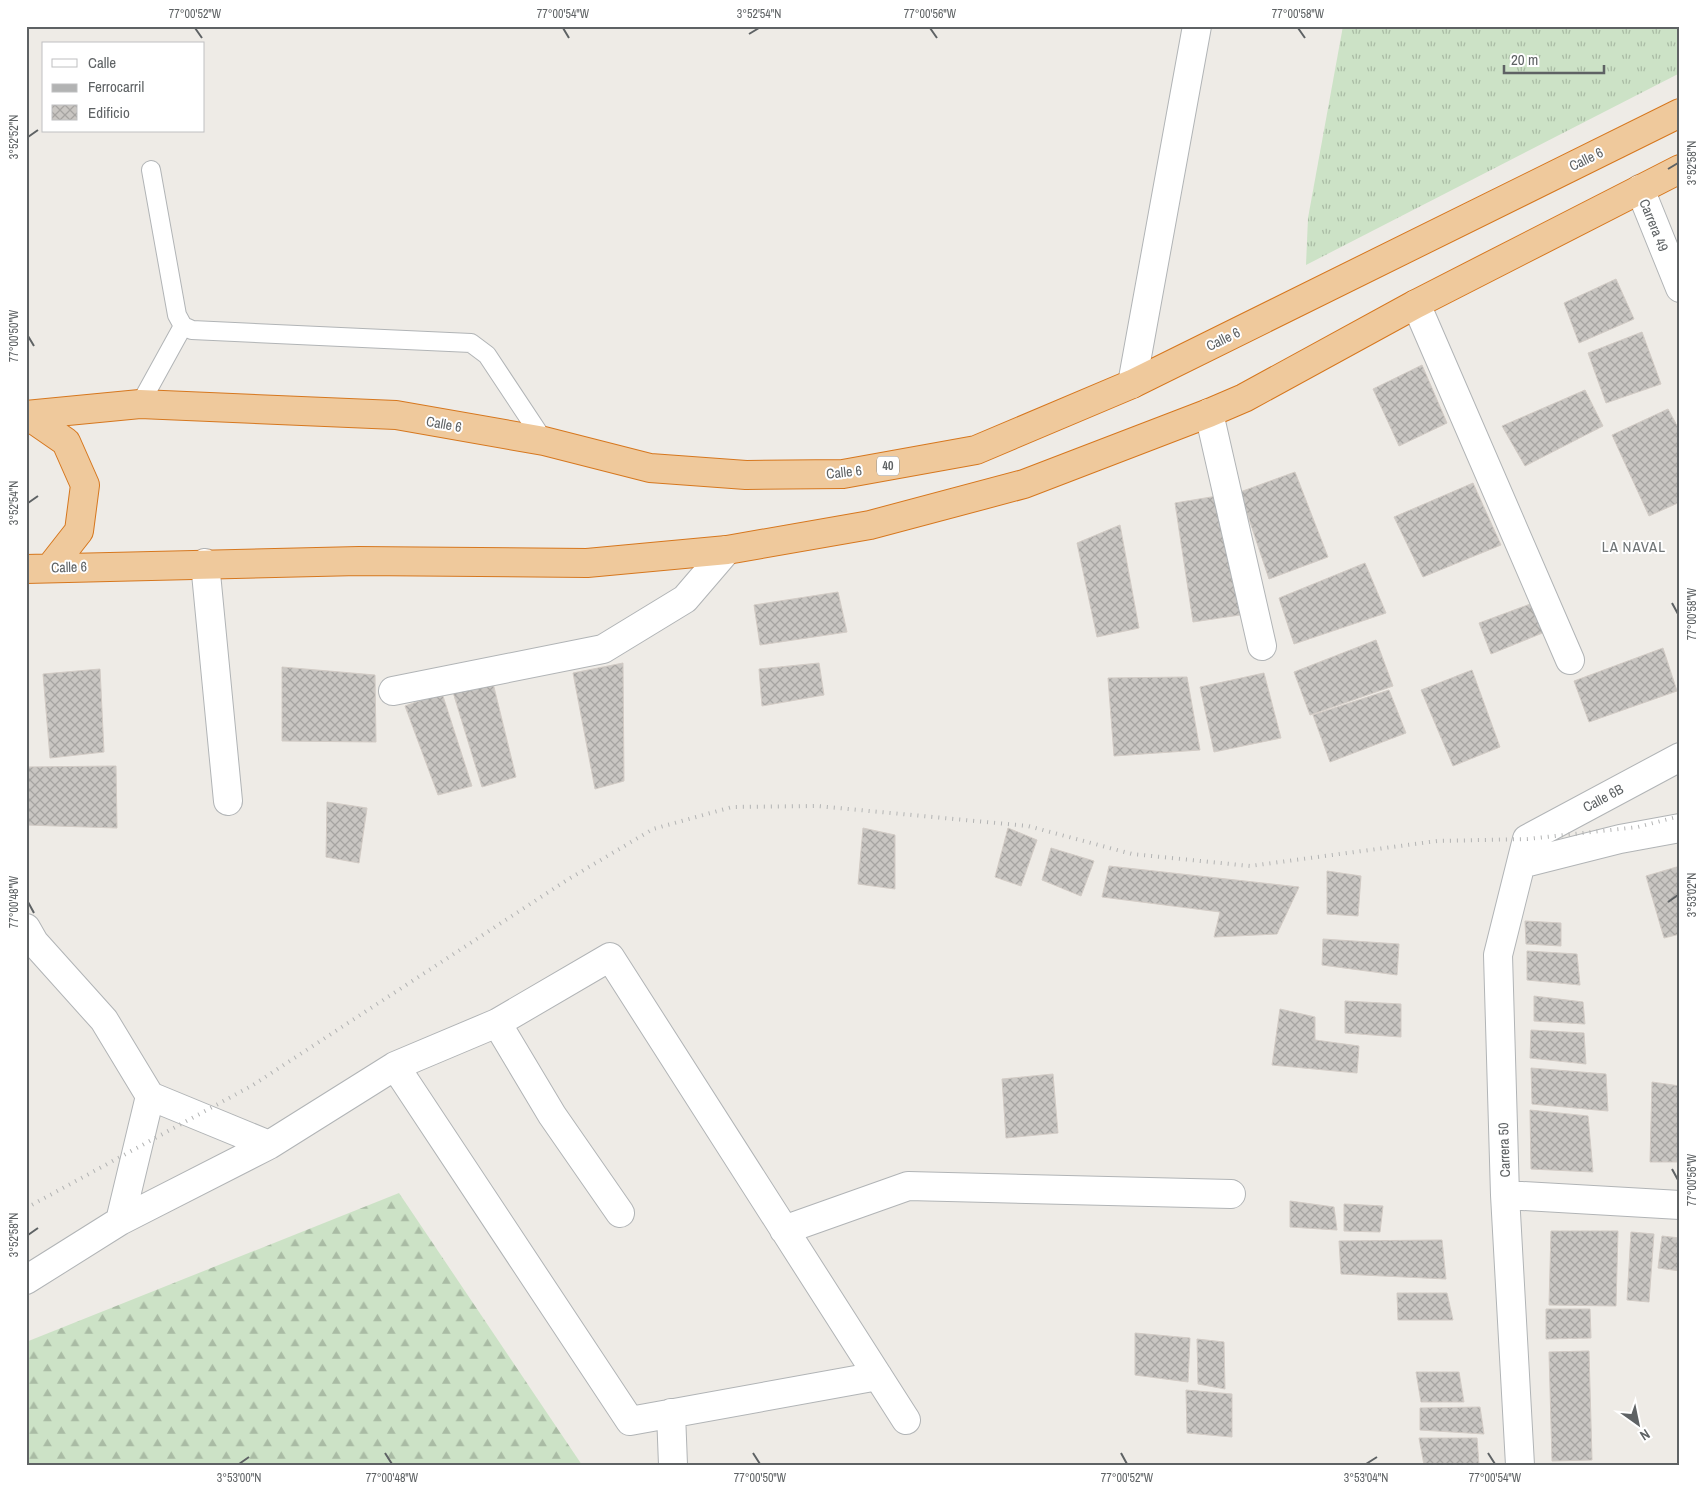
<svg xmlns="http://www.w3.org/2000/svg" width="1706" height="1491" font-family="'Archivo Narrow',sans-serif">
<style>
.grass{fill:url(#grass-tufts)}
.forest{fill:url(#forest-firs)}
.building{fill:url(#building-cross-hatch);stroke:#d2cbc5}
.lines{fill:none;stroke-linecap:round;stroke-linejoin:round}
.lane-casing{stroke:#b1b4b6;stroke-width:20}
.street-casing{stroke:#b1b4b6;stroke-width:30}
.highway-casing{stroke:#d6771e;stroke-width:30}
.lane{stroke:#fff;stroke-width:18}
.street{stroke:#fff;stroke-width:28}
.highway{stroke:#efc99c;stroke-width:28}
.rail{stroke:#b2b3b3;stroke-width:4;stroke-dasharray:1 6;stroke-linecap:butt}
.ticks{fill:none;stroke:#5e6264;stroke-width:2}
.labels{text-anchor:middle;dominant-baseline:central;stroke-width:4;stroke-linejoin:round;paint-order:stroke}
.shield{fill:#fff;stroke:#8e9192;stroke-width:1}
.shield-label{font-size:12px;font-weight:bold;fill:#5e6264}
.street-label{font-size:14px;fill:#5e6264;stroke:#fff}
.neighbourhood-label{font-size:15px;letter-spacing:1px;fill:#6f7476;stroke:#fff}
.neatline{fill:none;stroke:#5e6264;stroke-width:2}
.ticks-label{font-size:12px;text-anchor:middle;fill:#5e6264}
</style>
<defs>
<pattern id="grass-tufts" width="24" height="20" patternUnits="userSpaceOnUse" patternTransform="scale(1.25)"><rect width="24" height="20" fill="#cce2c6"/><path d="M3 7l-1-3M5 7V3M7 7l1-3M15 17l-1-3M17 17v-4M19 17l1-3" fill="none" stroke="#a9bba4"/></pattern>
<pattern id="forest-firs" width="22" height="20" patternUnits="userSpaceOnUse" patternTransform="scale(1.25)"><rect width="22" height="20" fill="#cce2c6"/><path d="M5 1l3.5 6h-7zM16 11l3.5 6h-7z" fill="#a9bba4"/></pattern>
<pattern id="building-cross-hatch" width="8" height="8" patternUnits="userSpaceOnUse" patternTransform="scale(1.25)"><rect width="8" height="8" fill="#c9c6c2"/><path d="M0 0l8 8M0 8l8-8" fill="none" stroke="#a6a4a1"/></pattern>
</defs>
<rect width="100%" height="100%" fill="#eeebe6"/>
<path class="grass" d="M1343 26H1680V73L1306 265 1308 218Z"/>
<path class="forest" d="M399 1193 582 1465H26V1342Z"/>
<path class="building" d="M1616 279 1634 319 1579 343 1564 303Z
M1642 332 1661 384 1606 403 1588 353Z
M1422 365 1447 423 1399 446 1373 389Z
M1585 390 1603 426 1525 466 1502 426Z
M1668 409 1680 431V502L1649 516 1612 435Z
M1295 472 1328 557 1269 579 1240 492Z
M1473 483 1501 545 1423 577 1394 517Z
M1217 496 1240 615 1193 622 1175 503Z
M1120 525 1139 628 1097 637 1077 543Z
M1365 563 1386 613 1294 644 1279 598Z
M838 592 847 632 760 645 754 605Z
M1533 603 1545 632 1491 654 1479 623Z
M1376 640 1393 686 1310 715 1294 672Z
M1663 648 1677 691 1589 722 1574 681Z
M623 663 624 781 595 789 573 673Z
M819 663 824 695 762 706 759 669Z
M282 667 375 675 376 742 282 741Z
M100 669 104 752 50 758 43 674Z
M1472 670 1500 747 1453 766 1421 690Z
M1264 673 1281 738 1214 752 1200 687Z
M1187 677 1200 750 1114 756 1108 678Z
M493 683 516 777 482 787 452 689Z
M1389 690 1406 733 1330 762 1313 715Z
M442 693 472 786 438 795 405 706Z
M116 766 117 828 26 825V767Z
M327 802 367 808 359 863 326 857Z
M863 828 895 835V889L858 884Z
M1008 828 1037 840 1021 886 995 877Z
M1051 848 1094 861 1081 896 1042 880Z
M1109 866 1299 887 1277 934 1214 937 1220 912 1102 897Z
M1680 866V934L1664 938 1646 876Z
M1327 871 1361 876 1358 916 1327 914Z
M1525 921 1561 923V946L1526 944Z
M1323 939 1399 944 1397 975 1322 965Z
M1527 951 1577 954 1580 985 1527 980Z
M1534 996 1583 1002 1585 1024 1534 1021Z
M1345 1001 1401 1004V1037L1345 1033Z
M1280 1009 1315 1017V1040L1359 1046 1357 1073 1272 1065Z
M1531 1030 1584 1033 1586 1064 1530 1058Z
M1531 1068 1606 1074 1608 1111 1532 1104Z
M1053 1074 1058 1133 1006 1138 1002 1079Z
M1652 1082 1680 1086V1162H1650Z
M1530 1110 1588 1116 1593 1172 1531 1169Z
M1290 1201 1334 1207 1337 1230 1290 1227Z
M1344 1204 1383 1206 1380 1232 1344 1231Z
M1551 1231H1618L1616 1306 1549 1305Z
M1631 1232 1654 1234 1649 1302 1627 1300Z
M1662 1236 1680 1238V1271L1658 1268Z
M1442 1240 1446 1279 1341 1274 1339 1241Z
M1397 1293H1447L1453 1320H1398Z
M1546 1309H1590L1591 1338 1546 1339Z
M1135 1333 1190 1338 1188 1382 1135 1375Z
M1197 1339 1224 1342 1225 1389 1198 1384Z
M1589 1351 1592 1460 1552 1461 1549 1352Z
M1416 1372H1459L1464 1402H1421Z
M1186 1390 1232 1394V1437L1187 1433Z
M1480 1407 1484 1434 1420 1430V1408Z
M1419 1438H1477L1479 1465H1424Z"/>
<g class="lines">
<g class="lane-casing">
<path id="lane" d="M151 170 177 315 183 326 192 330 471 343 487 355 544 441
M140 404 183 326"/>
</g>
<g class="street-casing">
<path id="street" d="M1640 189 1680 288
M1416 304 1570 660
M1132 384 1197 26
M1209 413 1262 646
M205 563 228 801
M393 691 603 649 685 599 727 550
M1521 864 1620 839 1680 828
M26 928 34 942 104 1020 150 1096 269 1145
M497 1023 552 1115 620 1213
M395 1066 630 1421 878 1376
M1505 1195 1680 1205
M120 1221 150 1096
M784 1230 908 1186 1231 1194
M26 1280 120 1221 269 1145 395 1066 497 1023 610 957 906 1420
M671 1413 673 1465
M1520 1465 1505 1195 1498 955 1527 839 1680 757"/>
</g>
<g class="highway-casing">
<path id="highway" d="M26 415 140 404 396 415 544 441 650 468 746 475 843 474 976 450 1132 384 1680 113
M27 415 66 442 85 485 79 531 50 568
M26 569 359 561 587 563 727 550 870 525 1024 484 1209 413 1244 398 1416 304 1680 169"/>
</g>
<use href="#lane" class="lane"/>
<use href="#street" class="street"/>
<use href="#highway" class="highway"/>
<path class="rail" d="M26 1208 253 1085 567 880 653 829 732 807 817 806 1028 826 1132 854 1250 866 1437 841 1527 839 1638 827 1680 816"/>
</g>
<path class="ticks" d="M195 28 202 38M563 28 569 38M930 28 937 38M1298 28 1305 38M749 34 759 28M28 137 38 130M1668 169 1678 163M28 336 34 346M28 503 38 496M1672 603 1678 614M28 902 34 913M1668 902 1678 895M1672 1169 1678 1180M28 1235 38 1228M385 1453 392 1464M753 1453 760 1464M1121 1453 1127 1464M1488 1453 1495 1464M239 1464 249 1457M1366 1464 1377 1457"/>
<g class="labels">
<rect class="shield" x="877" y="456.5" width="22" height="19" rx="4"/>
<g class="shield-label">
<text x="888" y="466">40</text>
</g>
<g class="street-label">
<text transform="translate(1586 159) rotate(-26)">Calle 6</text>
<text transform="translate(1654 225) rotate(68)">Carrera 49</text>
<text transform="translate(1223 339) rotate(-26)">Calle 6</text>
<text transform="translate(444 424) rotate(10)">Calle 6</text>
<text transform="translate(844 472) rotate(-6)">Calle 6</text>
<text transform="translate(69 567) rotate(-2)">Calle 6</text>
<text transform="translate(1603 798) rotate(-28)">Calle 6B</text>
<text transform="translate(1504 1150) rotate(-92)">Carrera 50</text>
</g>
<g class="neighbourhood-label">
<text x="1634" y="546">LA NAVAL</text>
</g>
</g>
<rect width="1706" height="1491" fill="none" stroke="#ffffff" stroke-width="55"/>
<rect x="42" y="42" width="162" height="90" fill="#ffffff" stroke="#bfc0c1"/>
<rect x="52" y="59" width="25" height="8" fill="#ffffff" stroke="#bfc0c1"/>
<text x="88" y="68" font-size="15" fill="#5e6264">Calle</text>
<rect x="52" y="84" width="25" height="8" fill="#b2b3b3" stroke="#bfc0c1"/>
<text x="88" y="92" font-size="15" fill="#5e6264">Ferrocarril</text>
<rect x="52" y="105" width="25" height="15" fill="url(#building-cross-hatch)" stroke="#bfc0c1"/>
<text x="88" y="118" font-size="15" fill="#5e6264">Edificio</text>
<g transform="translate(1638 1424) rotate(147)" stroke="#ffffff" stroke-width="4" paint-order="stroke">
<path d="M0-4L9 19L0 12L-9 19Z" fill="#5e6264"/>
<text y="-8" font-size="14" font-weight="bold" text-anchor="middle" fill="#5e6264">N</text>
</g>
<path d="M1504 65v8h100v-8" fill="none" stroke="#5e6264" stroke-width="2.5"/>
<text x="1511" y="65" font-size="15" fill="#5e6264" stroke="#ffffff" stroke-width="4" paint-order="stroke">20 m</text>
<rect x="28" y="28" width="1650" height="1436" class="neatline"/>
<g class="ticks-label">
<text x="195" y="18">77°00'52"W</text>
<text x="563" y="18">77°00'54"W</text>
<text x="759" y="18">3°52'54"N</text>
<text x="930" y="18">77°00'56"W</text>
<text x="1298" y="18">77°00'58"W</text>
<text transform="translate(14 137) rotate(-90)" y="4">3°52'52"N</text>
<text transform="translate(1692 163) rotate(-90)" y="4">3°52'58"N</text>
<text transform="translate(14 336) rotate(-90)" y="4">77°00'50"W</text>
<text transform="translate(14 503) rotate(-90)" y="4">3°52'54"N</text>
<text transform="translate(1692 614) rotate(-90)" y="4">77°00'58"W</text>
<text transform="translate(1692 895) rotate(-90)" y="4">3°53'02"N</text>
<text transform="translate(14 902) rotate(-90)" y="4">77°00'48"W</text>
<text transform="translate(1692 1180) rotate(-90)" y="4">77°00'56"W</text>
<text transform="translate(14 1235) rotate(-90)" y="4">3°52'58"N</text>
<text x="239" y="1482">3°53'00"N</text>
<text x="392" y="1482">77°00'48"W</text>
<text x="760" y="1482">77°00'50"W</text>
<text x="1127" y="1482">77°00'52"W</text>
<text x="1366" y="1482">3°53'04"N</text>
<text x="1495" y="1482">77°00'54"W</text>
</g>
</svg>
